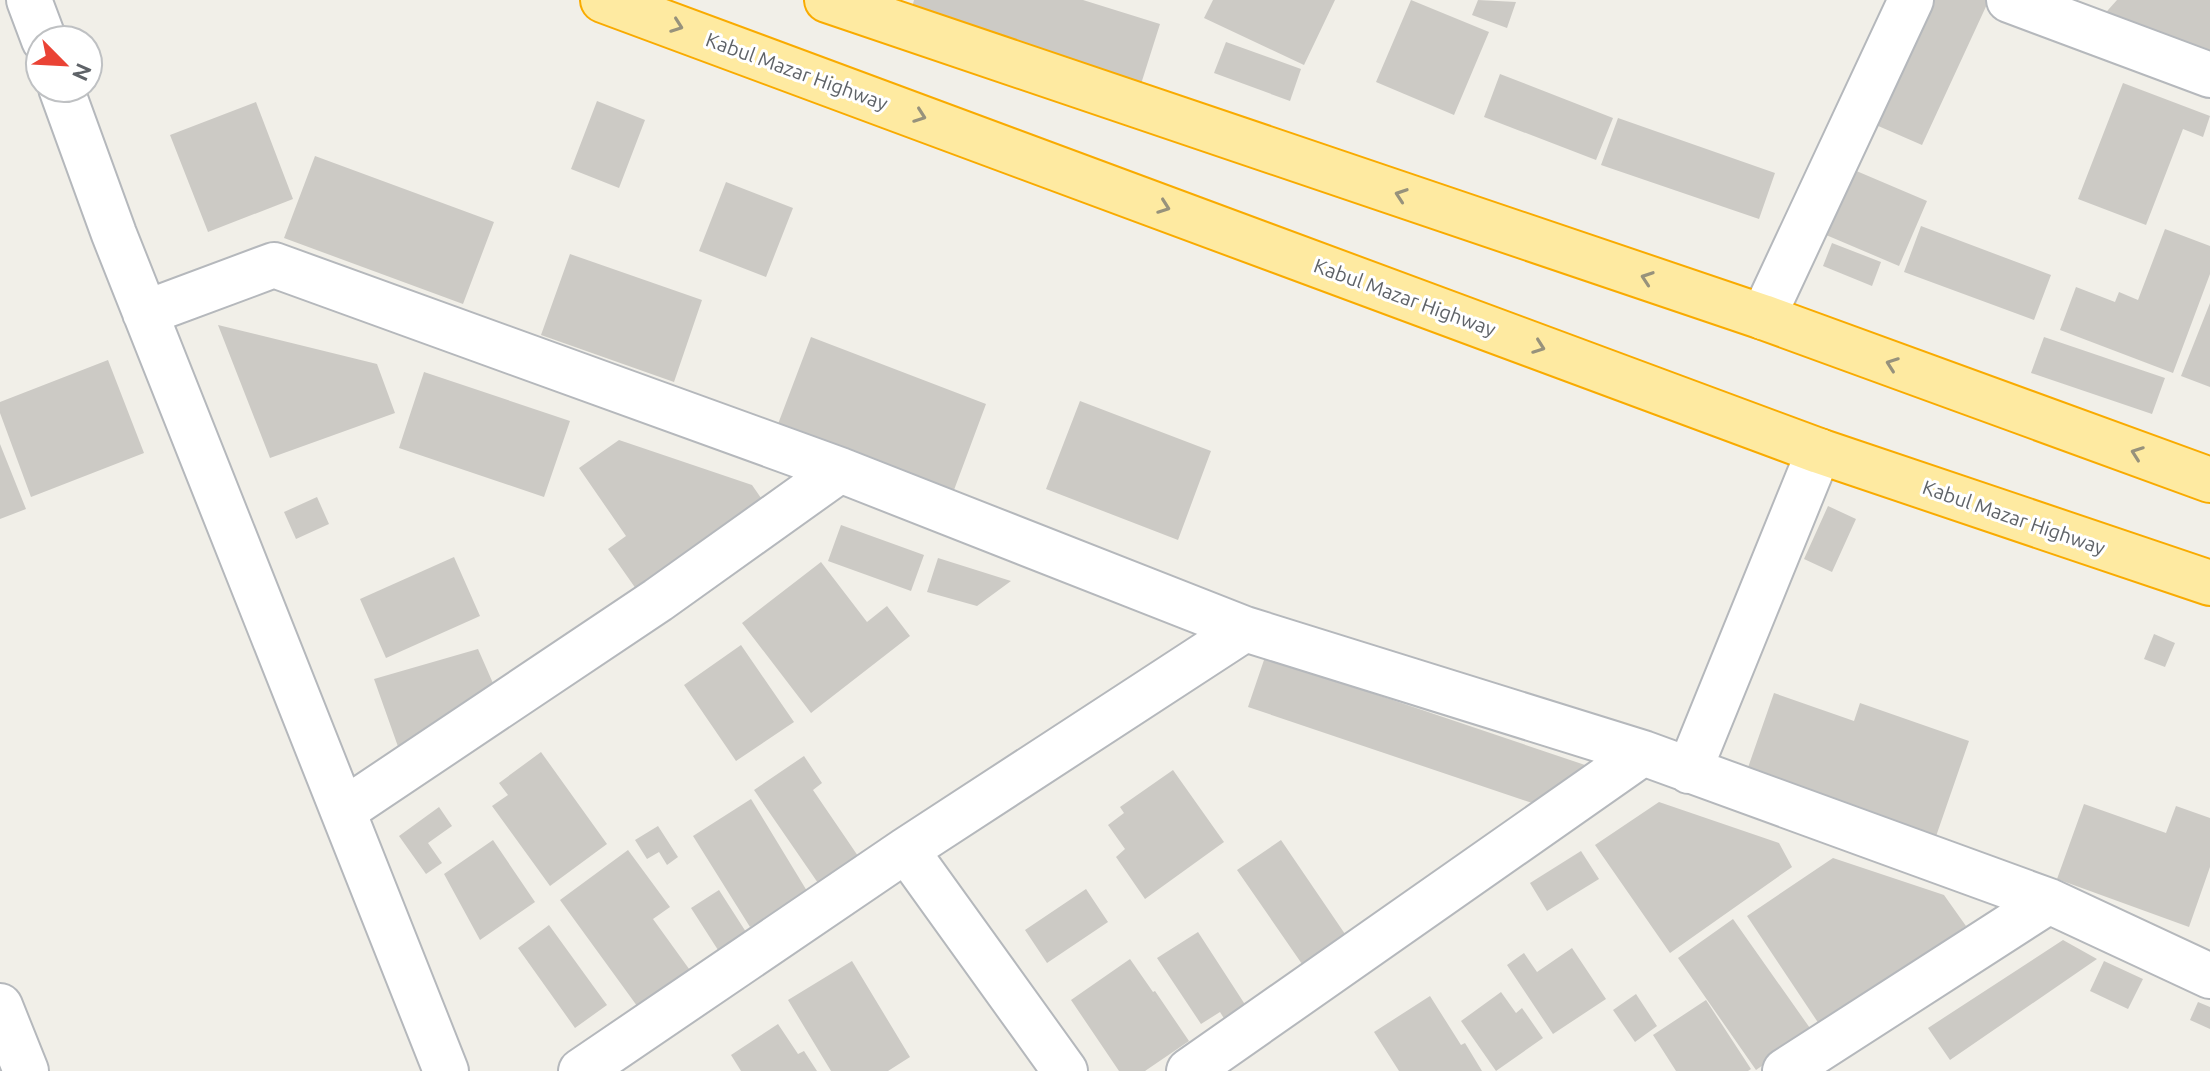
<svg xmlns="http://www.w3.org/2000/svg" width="2210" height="1071" font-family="Ubuntu,sans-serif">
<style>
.building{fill:#cccac5}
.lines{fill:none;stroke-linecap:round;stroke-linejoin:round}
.minor-casing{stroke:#b5b8bc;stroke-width:48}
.trunk-casing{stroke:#f9ab00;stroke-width:48}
.minor{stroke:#fff;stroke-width:44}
.trunk{stroke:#feeaa1;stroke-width:44}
.oneway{stroke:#97927c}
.labels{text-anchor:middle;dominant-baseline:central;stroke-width:6;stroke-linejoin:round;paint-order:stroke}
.street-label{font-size:20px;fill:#5f6368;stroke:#fff}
</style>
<rect width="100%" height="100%" fill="#f1efe8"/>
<path class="building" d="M914 0H1083L1160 24 1141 84 911 11Z
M1213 0H1335L1304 65 1204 18Z
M1411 0 1489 32 1454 115 1376 82Z
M1478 0 1516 2 1507 28 1472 15Z
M1934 0H1989L1922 145 1876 125Z
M2117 0H2210V58L2100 19Z
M1226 42 1301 69 1290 101 1214 73Z
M1500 74 1613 118 1596 160 1484 117Z
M2123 83 2210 116 2203 137 2183 129 2146 225 2078 199Z
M597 101 645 120 619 188 571 169Z
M256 102 293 199 208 232 170 135Z
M1618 118 1775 173 1759 219 1601 165Z
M315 156 494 222 463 304 284 238Z
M1840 164 1927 201 1899 266 1812 229Z
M726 182 793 208 766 277 699 251Z
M1921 226 2051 275 2034 320 1904 272Z
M2165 229 2210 246V274L2173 373 2060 330 2076 287 2115 302 2119 292 2138 300Z
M1832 243 1881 262 1872 286 1823 266Z
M570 254 702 300 674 382 541 335Z
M2210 303V387L2181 376Z
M218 325 377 364 395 413 270 458Z
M811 337 986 404 954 490 778 424Z
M2044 337 2165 378 2152 414 2031 373Z
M108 360 144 453 31 497 0 413V402Z
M424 372 570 421 544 497 399 448Z
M1080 401 1211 451 1178 540 1046 489Z
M619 440 752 485 768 508 641 596 608 549 626 536 579 468Z
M0 444 26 509 0 519Z
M317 497 329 524 296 539 284 512Z
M1828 506 1856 519 1832 572 1804 559Z
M841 525 924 555 911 591 828 561Z
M454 557 480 616 386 658 360 599Z
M938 558 1011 581 977 606 927 592Z
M821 562 867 622 887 606 910 636 811 713 742 623Z
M2154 634 2175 643 2165 667 2144 659Z
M741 645 794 722 736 761 684 685Z
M478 649 496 690 401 755 374 679Z
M1265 657 1585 765 1583 772 1535 804 1248 707Z
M1774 693 1854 721 1860 703 1969 741 1933 845 1744 779Z
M541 752 607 844 550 886 492 806 508 795 499 783Z
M804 756 822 783 813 790 858 856 818 883 754 790Z
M1173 770 1224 842 1145 899 1116 857 1125 849 1108 825 1124 813 1120 807Z
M751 799 807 891 750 927 693 836Z
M1659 802 1779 843 1792 867 1670 953 1595 845Z
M2084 804 2166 833 2176 806 2210 818V867L2189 927 2057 879Z
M439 807 452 826 428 843 442 863 426 874 399 836Z
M658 826 678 857 667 865 659 852 647 859 635 840Z
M493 840 535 902 480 940 444 874Z
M1281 840 1345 934 1302 964 1237 870Z
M628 850 670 907 653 919 692 973 640 1010 560 900Z
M1581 851 1599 879 1547 911 1530 883Z
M1833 858 1944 895 1966 926 1821 1027 1747 916Z
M1086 889 1108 922 1047 963 1025 930Z
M719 890 746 932 718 950 691 908Z
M1733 919 1812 1031 1756 1070 1678 958Z
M549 925 607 1005 575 1028 518 948Z
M1198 932 1246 1006 1225 1020 1220 1012 1201 1024 1157 958Z
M2063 940 2097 959 1950 1060 1928 1028Z
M1572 948 1606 999 1553 1034 1507 965 1524 953 1537 972Z
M1130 959 1153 992 1155 991 1189 1041 1145 1071H1119L1071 1000Z
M852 961 910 1057 888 1071H831L788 1000Z
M2104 961 2143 979 2128 1009 2090 991Z
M1501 992 1516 1013 1522 1008 1543 1038 1496 1071 1461 1021Z
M1636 994 1657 1026 1635 1042 1613 1010Z
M1430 996 1461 1045 1465 1043 1482 1071H1399L1374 1032Z
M1706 1000 1751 1069 1748 1071H1676L1653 1035Z
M2198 1002 2210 1007V1029L2190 1020Z
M778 1024 798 1054 804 1051 817 1071H741L731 1055Z"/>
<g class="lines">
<g class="minor-casing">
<path id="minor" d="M29 0 44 40
M2009 0 2210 75
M61 88 114 234 446 1071
M145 313 274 265 840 470 1245 629 1643 753 2049 901 2210 976
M1763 317 1911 0
M1689 771 1819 451
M343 811 658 600 840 470
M906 850 1065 1071
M0 1006 26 1071
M581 1071 906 850 1245 629
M1189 1071 1643 753
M1785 1071 2049 901"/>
</g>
<g class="trunk-casing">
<path id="trunk" d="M603 0 1819 451 2210 583
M827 0 1763 317 2210 480"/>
</g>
<use href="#minor" class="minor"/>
<use href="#trunk" class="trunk"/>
</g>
<defs><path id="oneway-chevron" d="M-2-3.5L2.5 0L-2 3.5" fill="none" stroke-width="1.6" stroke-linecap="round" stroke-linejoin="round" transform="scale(2)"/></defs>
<g class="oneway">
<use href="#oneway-chevron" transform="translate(677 26) rotate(20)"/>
<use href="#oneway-chevron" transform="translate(920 116) rotate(20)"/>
<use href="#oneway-chevron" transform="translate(1401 195) rotate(-161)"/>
<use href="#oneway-chevron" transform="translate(1164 207) rotate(20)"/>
<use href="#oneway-chevron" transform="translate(1647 278) rotate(-161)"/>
<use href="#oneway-chevron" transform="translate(1539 347) rotate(20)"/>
<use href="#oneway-chevron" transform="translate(1892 364) rotate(-160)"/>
<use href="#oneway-chevron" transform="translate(2137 453) rotate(-160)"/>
</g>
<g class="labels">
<g class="street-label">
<text transform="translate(797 71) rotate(20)">Kabul Mazar Highway</text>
<text transform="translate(1405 297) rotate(20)">Kabul Mazar Highway</text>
<text transform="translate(2014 517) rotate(19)">Kabul Mazar Highway</text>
</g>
</g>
<g transform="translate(64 64) rotate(114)"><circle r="38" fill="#ffffff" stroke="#bfc1c3" stroke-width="2"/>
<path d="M0-6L14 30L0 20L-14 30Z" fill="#ea4335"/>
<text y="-12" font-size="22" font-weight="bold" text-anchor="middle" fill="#5f6368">N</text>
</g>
</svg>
